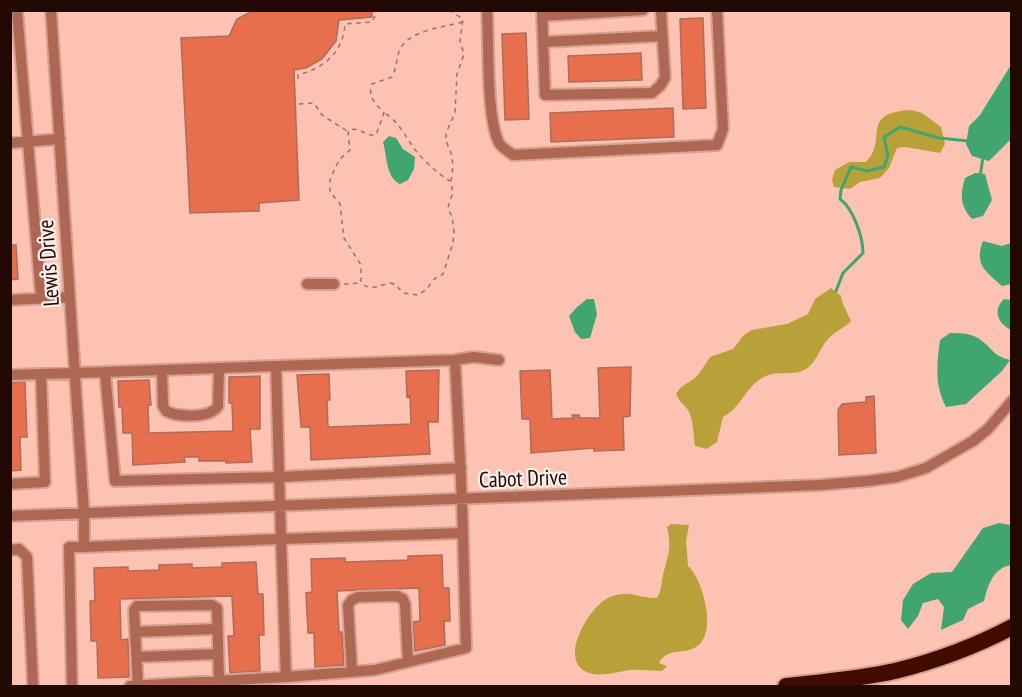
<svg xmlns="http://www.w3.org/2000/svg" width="1022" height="697" font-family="'PT Sans Narrow',sans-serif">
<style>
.green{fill:#b8a139}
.water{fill:#40a56f}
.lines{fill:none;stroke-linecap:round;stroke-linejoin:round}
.stream{stroke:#40a56f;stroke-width:3}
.building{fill:#e76f4e;stroke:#ae6c59;stroke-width:1.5}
.minor-casing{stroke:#d6a193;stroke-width:14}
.highway-casing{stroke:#d6a193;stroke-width:20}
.path{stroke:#9d7166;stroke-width:1.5;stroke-dasharray:4.5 4.5;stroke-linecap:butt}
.minor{stroke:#ae6752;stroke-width:10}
.highway{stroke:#420b00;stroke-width:16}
.labels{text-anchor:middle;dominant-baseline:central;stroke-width:4.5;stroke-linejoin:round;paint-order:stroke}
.street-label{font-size:22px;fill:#220904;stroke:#feefeb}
</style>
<rect width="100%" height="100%" fill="#fdc2b2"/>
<path class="green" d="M911 110 922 113 941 127 945 144 940 153 905 147 897 148 889 168 880 178 860 182 850 189 834 187 832 180 835 170 849 162H866C889 140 858 113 911 110Z
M831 288 841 296 842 302 851 321C845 328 835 331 829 338 818 349 816 368 799 372 785 375 772 370 759 380 743 392 742 406 723 417L717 442 707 449 695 446C693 435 694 420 688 410 684 404 680 403 676 394 681 385 687 384 695 378 701 372 705 364 710 357L733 349 744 335 752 330 787 324 808 314 815 299Z
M671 524 689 525 686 541 688 566C703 579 718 634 696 647 684 655 667 647 659 663L667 666 662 671C652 671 641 669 630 670 617 672 603 677 589 673 556 662 589 607 608 598 630 588 638 599 657 598 662 591 661 583 663 575 668 553 672 550 667 527Z"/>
<path class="water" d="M1011 65V139L989 161 972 156 966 144 969 126 980 115Z
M389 136 396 138 403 149 415 157 414 169 408 180 400 184C386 178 387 156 383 142Z
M975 173 985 174 992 200 983 216 972 219C960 206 960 195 965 178Z
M983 241 1002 246 1011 243V284L1002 286C985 271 974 264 983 241Z
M587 299H594L597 314 590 338 581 339 575 332 569 316 576 308Z
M1004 299 1011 300V330C998 324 992 310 1004 299Z
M950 333C961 333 973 333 982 341 995 351 992 355 1010 360L1002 371 966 404 946 407C934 384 937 364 940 340Z
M999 523 1011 525V565C993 568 988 585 984 601L968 609 963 620 941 630 944 607 938 599 923 603 918 616 908 629 901 620 903 600 913 584 931 573 952 572 983 528Z"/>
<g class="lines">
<path class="stream" d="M980 177 983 157
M836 291 843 273 863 253C863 237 853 208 840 199L841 190 851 167 867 171 884 167 888 156 884 137 900 127 939 138 968 141"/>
</g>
<path class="building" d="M251 10H372V17L339 20 336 41 322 59 306 68 294 70 299 200 259 203V211L190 213 181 38 229 36 237 19 251 12Z
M703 18 706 108 683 109 680 19Z
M526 33 529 119 505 120 502 34Z
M641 53 642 80 569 82 568 56Z
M673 108 674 137 551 142 550 113Z
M10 245H16L18 279 10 280Z
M631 367 630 416 623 417 624 450 594 451V448L531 453 530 419H522L520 371 550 370 552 419 573 418 572 415H579L580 418H600L598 368Z
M439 370 438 422H428L430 454 311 460 310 427H301L297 375 329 374 330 400H327L328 427 411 424 410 396 407 397 406 371Z
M260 376V429H250L252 462 226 463V461H199V457H184L185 462 133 465 132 433H123L122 407H119L118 381 149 380 151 405H148L149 433 233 431 232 403H229V377Z
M25 382 27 437H20L21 470 10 471V383Z
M874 396 876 453 839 455 838 410 842 404 866 402V397Z
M442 555 443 588H449L450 621H444L445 645 415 651 413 622 420 621 419 588 337 591 339 632H342L344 665 315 667 314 633H308L306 593 312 592 311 559 345 558V562L408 560V556Z
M256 562 258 594H263L264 635H259L260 671 230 673 228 636H234L232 596 120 599 121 640 128 639 129 677 98 678 97 641H91L90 601H95L94 568 128 567V571L159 570V565L192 564V568L222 567V563Z"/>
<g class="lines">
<g class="minor-casing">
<path id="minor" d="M17 10 41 298
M51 10 84 513V547L281 539 276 366 455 360 462 500 466 648 375 670 286 677
M487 10C489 42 486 117 499 143 502 148 508 151 513 155L717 145 723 129 717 10
M542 10 545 95 652 93 660 86 665 78 661 10
M542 16 643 10
M543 42 662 36
M10 143 60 139
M307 284H334
M10 300 70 297
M455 360 473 357 499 360
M276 366 105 372 115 481 280 477 461 468
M162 370 163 406 166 411C177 417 210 419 218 406L219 368
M10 375 105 372
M10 484 45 482 41 375
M10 516 820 485 868 481 897 477 926 468 973 441 988 429 1012 401
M10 550 19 549 27 557 33 686
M135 632 217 629
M137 657 218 654
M352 672 348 605 352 600 358 597 397 596 403 599 405 604 408 662
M72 686 69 547H84
M130 686 286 677 281 539 463 533
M138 686 134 610 137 606 212 605 217 608 219 681"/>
</g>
<g class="highway-casing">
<path id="highway" d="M786 686C822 682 859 679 895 671 936 661 974 647 1012 627"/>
</g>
<path class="path" d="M449 10 463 19 460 41 464 54 457 74 455 113 446 133V141L451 153 453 165 451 182 453 193 449 202 448 210 452 216 454 232 453 243 443 274 433 280 427 289 418 295 403 293 396 285 391 283C378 285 373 292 361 283V265L344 238 340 204 330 192V180L336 166 340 159 350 150 348 131C358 125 366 137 376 135L384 113C376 104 367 97 372 84L392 77C397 68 396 58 400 49 410 30 444 27 463 22
M298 79V75C324 68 343 53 345 24L372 22 378 10
M299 104 314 103 322 115 347 131
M386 114C397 121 404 133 411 144 420 158 437 173 450 181
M344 284 361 283"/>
<use href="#minor" class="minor"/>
<use href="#highway" class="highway"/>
</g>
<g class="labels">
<g class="street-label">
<text transform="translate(48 263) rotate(-94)">Lewis Drive</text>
<text transform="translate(523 478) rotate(-2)">Cabot Drive</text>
</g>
</g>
<rect width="1022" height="697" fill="none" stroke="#220904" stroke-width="24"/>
</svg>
